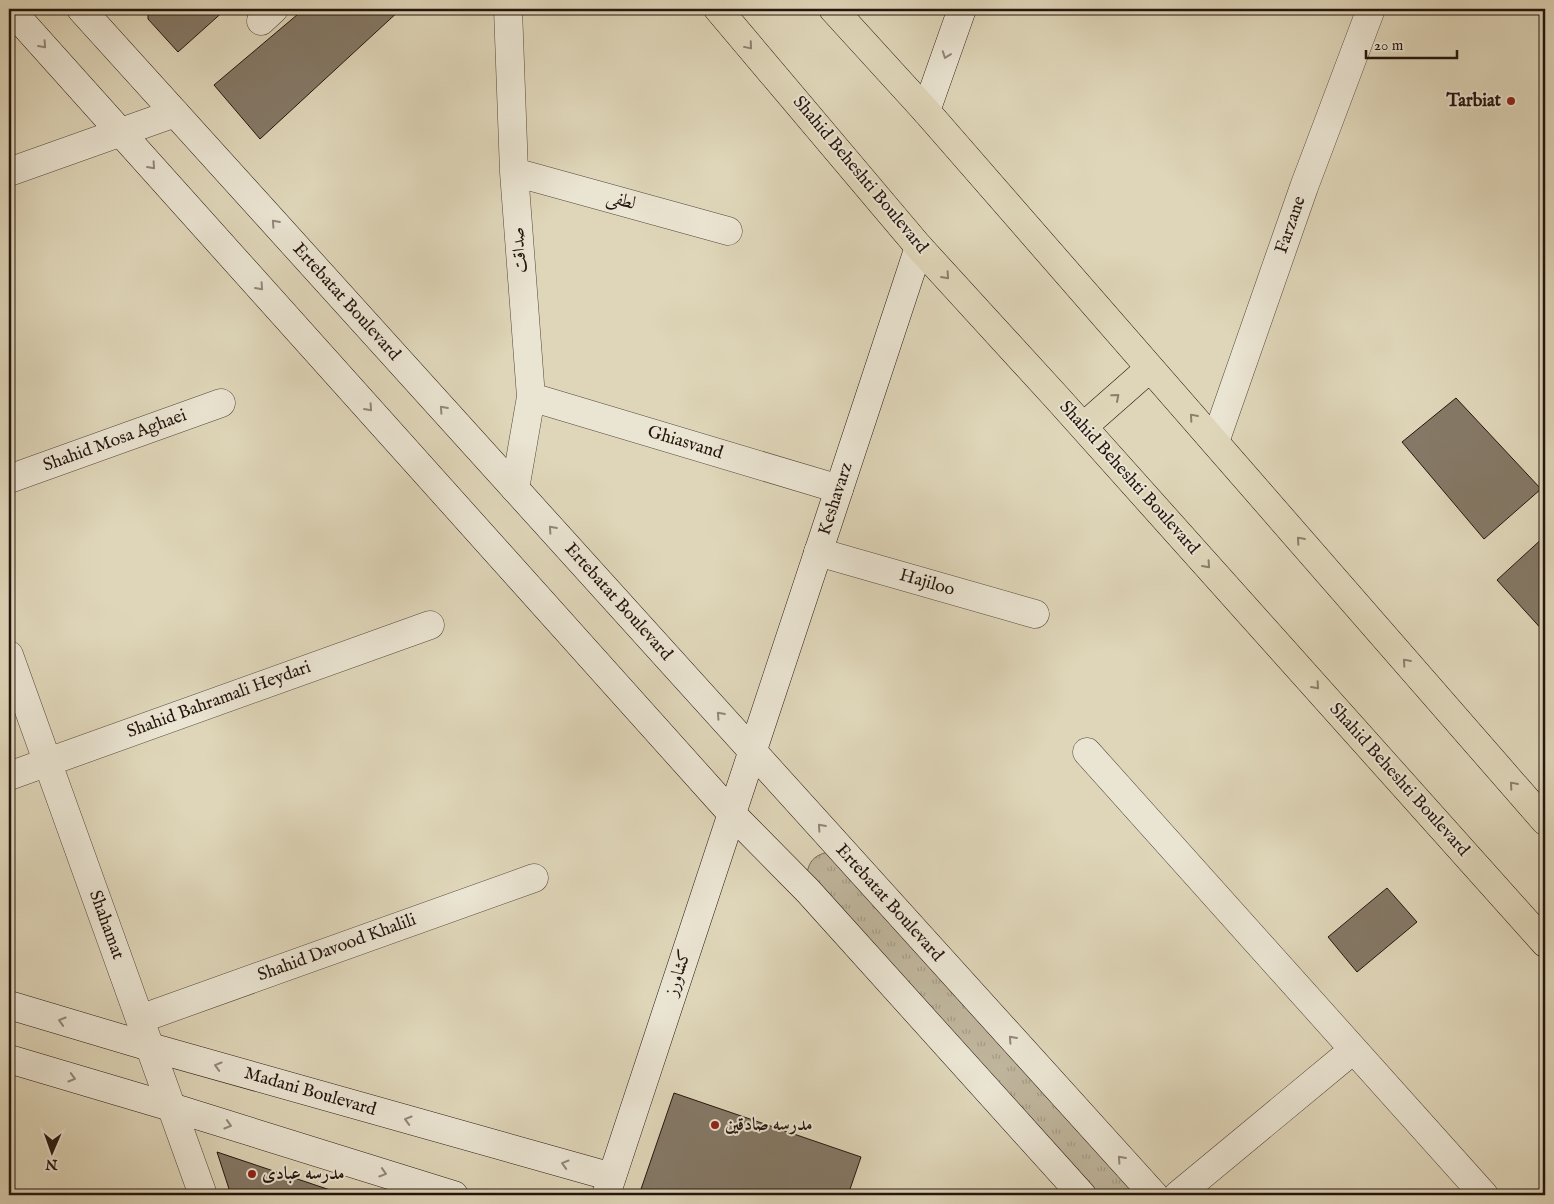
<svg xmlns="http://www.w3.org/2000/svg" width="1554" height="1204" font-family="'IM FELL English',Amiri,serif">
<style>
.grass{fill:url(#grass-tufts);stroke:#726556}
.building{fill:#857967;stroke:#24150f}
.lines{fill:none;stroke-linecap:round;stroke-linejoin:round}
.street-casing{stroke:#53453a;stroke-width:29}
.secondary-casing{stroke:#24150f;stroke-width:29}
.primary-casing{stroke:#24150f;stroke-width:29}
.street{stroke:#eae4d2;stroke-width:28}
.secondary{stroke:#eae4d2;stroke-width:28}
.primary{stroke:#dfd6b9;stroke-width:28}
.oneway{stroke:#91877a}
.oneway2{stroke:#8b7f6c}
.poi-dot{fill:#8f2418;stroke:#eae4d2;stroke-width:2}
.labels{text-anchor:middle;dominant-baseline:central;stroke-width:4;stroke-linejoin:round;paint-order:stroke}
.poi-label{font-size:18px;font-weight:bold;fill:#24150f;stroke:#eae4d2;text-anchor:start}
.street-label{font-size:18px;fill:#24150f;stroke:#eae4d2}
</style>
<defs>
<pattern id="grass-tufts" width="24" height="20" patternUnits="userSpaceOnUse" patternTransform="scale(1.25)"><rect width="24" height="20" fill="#bfb59c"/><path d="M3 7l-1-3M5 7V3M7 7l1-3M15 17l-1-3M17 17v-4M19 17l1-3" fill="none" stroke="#a49b85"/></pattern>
</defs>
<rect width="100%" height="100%" fill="#dfd6b9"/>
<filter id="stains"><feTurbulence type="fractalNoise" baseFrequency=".004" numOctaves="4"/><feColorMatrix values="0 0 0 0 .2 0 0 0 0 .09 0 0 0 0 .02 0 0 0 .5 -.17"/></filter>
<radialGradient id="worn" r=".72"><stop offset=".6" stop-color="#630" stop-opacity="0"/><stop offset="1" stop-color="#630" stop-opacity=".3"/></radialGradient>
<path class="grass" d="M828 852 1154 1195H1082L806 879C808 863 812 856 828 852Z"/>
<path class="building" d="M148 9H226L178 52 148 19Z
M304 9H401L260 139 214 85Z
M1456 398 1541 489 1484 539 1402 442Z
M1545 536V633L1497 580Z
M1387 888 1417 922 1357 972 1328 937Z
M674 1093 861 1157 848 1195H639Z
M217 1152 345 1195H231Z"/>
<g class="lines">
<g class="street-casing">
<path id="street" d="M508 9 514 172 531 397 515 489
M261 21 274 9
M9 172 175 113
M514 172 728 231
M531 397 839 489
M1215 442 1304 187 1371 9
M9 479 221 403
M818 552 1035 614
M9 655 203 1195
M1087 752 1484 1195
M9 776 430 625
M140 1019 534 878
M1178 1195 1353 1050"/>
</g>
<g class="secondary-casing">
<path id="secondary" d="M10 9 732 814 808 891 1082 1195
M81 9 1154 1195
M926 111 962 9
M9 1005 150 1047 612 1177
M9 1059 171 1107 454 1195
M606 1195 919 247"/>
</g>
<g class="primary-casing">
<path id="primary" d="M718 9 919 247 1059 400 1545 943
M833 9 926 111 1545 821
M1083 427 1150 368"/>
</g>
<use href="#street" class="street"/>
<use href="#secondary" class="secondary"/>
<use href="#primary" class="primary"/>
</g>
<defs><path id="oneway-chevron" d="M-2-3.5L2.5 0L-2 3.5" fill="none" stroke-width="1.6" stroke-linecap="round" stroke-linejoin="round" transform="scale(1.25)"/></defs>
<g class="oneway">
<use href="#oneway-chevron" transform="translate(43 45) rotate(48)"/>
<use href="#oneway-chevron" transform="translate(946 55) rotate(110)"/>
<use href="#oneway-chevron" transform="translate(152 166) rotate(48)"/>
<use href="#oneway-chevron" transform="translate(275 223) rotate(-132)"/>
<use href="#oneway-chevron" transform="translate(260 287) rotate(48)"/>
<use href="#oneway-chevron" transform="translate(369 408) rotate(48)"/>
<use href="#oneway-chevron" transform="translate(443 409) rotate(-132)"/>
<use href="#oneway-chevron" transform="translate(552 529) rotate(-132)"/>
<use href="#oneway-chevron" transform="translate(720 715) rotate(-132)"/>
<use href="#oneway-chevron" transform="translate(821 827) rotate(-132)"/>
<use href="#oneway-chevron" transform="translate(62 1021) rotate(-163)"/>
<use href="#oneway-chevron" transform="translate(1012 1039) rotate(-132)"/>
<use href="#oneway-chevron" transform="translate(218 1066) rotate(-164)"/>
<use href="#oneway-chevron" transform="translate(72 1078) rotate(16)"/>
<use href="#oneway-chevron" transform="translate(408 1120) rotate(-164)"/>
<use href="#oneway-chevron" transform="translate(228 1125) rotate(17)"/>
<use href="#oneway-chevron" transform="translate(1121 1159) rotate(-132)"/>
<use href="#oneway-chevron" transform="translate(565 1164) rotate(-164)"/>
<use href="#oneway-chevron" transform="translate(383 1173) rotate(17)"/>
</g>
<g class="oneway2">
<use href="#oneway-chevron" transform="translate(749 46) rotate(50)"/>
<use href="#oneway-chevron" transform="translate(946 276) rotate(48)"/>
<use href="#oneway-chevron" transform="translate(1116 397) rotate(-41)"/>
<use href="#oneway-chevron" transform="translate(1193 417) rotate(-131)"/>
<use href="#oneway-chevron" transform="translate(1300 540) rotate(-131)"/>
<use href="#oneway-chevron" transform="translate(1207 565) rotate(48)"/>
<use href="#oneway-chevron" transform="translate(1406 662) rotate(-131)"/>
<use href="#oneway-chevron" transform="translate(1316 686) rotate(48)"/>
<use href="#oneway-chevron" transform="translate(1513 785) rotate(-131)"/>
</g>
<g class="poi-dot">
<circle cx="1511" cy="101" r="5"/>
<circle cx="715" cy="1125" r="5"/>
<circle cx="252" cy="1174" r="5"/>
</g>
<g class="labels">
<g class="poi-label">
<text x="1501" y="101" text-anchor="end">Tarbiat</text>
<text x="725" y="1125">مدرسه صادقین</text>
<text x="262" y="1174">مدرسه عبادی</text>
</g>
<g class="street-label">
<text transform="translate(860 175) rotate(50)">Shahid Beheshti Boulevard</text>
<text transform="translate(621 201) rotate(15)">لطفی</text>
<text transform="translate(1291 225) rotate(-71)">Farzane</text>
<text transform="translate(520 250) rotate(-94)">صداقت</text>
<text transform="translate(346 302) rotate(48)">Ertebatat Boulevard</text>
<text transform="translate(115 441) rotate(-20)">Shahid Mosa Aghaei</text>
<text transform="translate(685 443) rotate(17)">Ghiasvand</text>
<text transform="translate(1129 478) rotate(48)">Shahid Beheshti Boulevard</text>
<text transform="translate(836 499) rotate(-72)">Keshavarz</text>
<text transform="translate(927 583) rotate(16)">Hajiloo</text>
<text transform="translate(618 602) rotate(48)">Ertebatat Boulevard</text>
<text transform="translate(219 700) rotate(-20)">Shahid Bahramali Heydari</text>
<text transform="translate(1399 780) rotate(48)">Shahid Beheshti Boulevard</text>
<text transform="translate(889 903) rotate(48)">Ertebatat Boulevard</text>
<text transform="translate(106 925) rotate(70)">Shahamat</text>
<text transform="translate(337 948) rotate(-20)">Shahid Davood Khalili</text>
<text transform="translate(679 973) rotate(-72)">کشاورز</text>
<text transform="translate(310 1092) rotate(16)">Madani Boulevard</text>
</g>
</g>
<rect width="1554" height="1204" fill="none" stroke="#dfd6b9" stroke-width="30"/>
<rect x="10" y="10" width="1534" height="1184" fill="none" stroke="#24150f" stroke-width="2.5"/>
<rect x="15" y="15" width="1524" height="1174" fill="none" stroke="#24150f"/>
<g transform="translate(52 1152) rotate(182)" stroke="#eae4d2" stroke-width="4" paint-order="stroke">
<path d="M0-4L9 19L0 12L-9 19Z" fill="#24150f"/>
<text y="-8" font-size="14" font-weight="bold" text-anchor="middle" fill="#24150f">N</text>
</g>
<path d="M1366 50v8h91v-8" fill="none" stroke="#24150f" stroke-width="2.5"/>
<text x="1374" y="50" font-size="15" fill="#24150f" stroke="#eae4d2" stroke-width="4" paint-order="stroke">20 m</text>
<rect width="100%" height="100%" filter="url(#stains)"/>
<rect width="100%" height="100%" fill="url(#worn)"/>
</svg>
